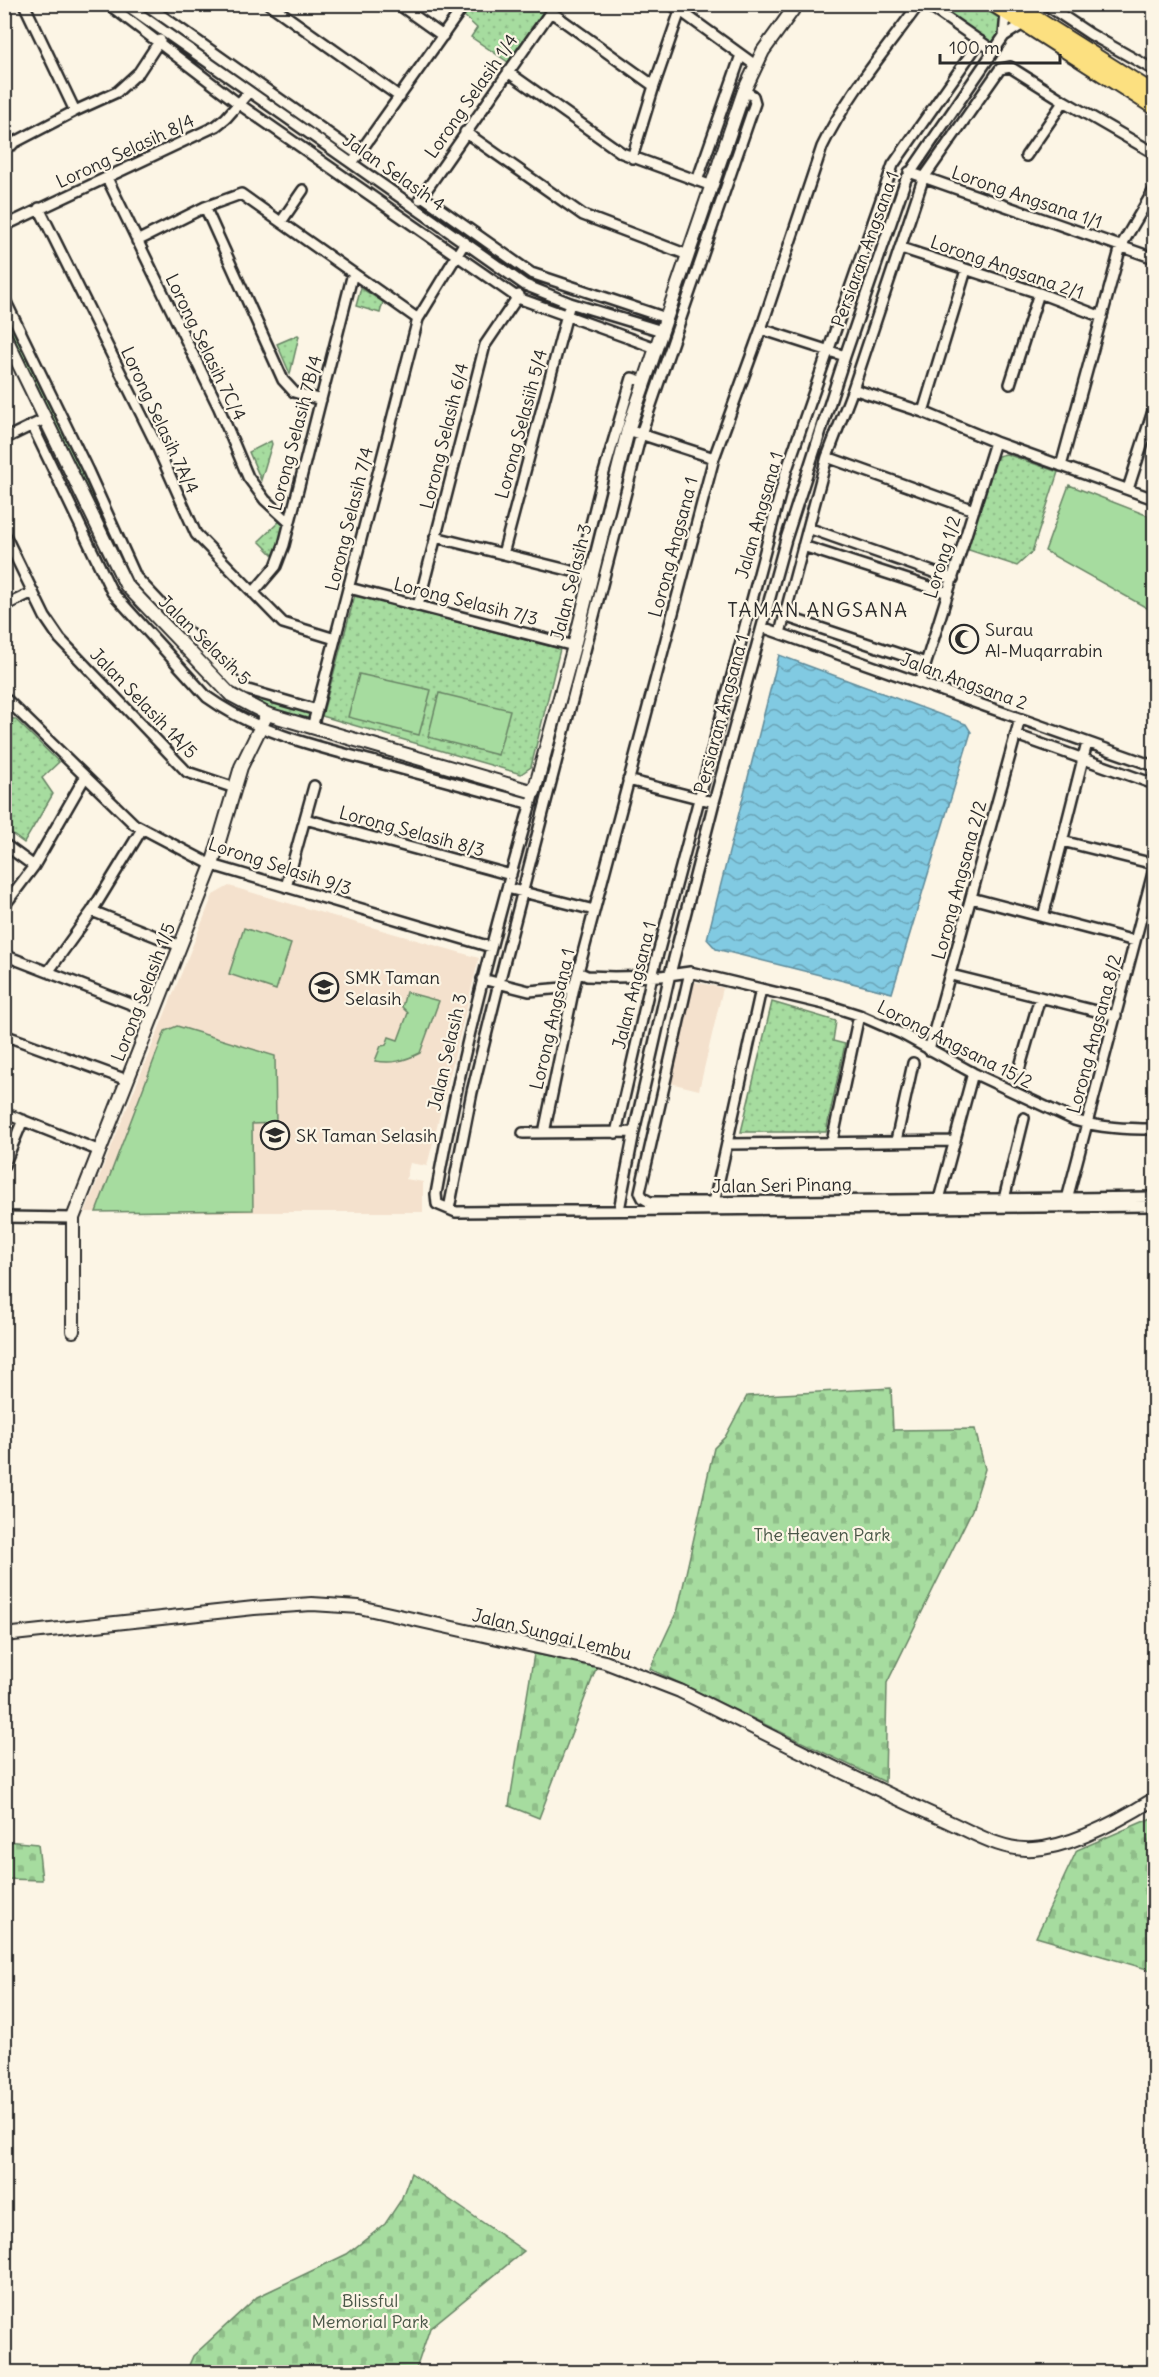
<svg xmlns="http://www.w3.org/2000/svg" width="1159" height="2377" font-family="Delius,sans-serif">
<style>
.built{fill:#f4e1cd}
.grass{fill:url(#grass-dots);stroke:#688465;stroke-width:1.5}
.cemetery{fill:url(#cemetery-stones);stroke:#688465;stroke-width:1.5}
.pitch{fill:#a6dc9f;stroke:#688465;stroke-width:1.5}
.water{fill:url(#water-waves);stroke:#5f8a99;stroke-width:1.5}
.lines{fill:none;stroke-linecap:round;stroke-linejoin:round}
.street-casing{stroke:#2b2b2b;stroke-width:14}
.secondary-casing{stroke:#2b2b2b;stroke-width:16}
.primary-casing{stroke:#2b2b2b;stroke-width:18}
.street{stroke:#fcf5e5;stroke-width:9}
.secondary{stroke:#fcf5e5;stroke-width:12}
.primary{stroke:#fce080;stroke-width:14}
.labels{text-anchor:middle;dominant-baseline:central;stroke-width:4.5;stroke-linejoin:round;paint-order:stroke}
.street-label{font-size:18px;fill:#2b2b2b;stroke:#fcf5e5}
.poi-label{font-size:18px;fill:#2b2b2b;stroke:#fcf5e5;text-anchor:start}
.park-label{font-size:18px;fill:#4a5748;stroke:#fcf5e5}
.neighbourhood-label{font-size:20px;letter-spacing:1.5px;fill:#2b2b2b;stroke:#fcf5e5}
</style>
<defs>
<pattern id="grass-dots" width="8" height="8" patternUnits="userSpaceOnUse" patternTransform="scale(1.5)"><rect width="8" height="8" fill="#a6dc9f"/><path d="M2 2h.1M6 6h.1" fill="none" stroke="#8fbd89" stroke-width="1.8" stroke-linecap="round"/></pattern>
<pattern id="cemetery-stones" width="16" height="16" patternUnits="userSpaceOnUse" patternTransform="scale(1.5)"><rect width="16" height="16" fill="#a6dc9f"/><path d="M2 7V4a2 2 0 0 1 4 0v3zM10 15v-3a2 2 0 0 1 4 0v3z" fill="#8fbd89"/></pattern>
<pattern id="water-waves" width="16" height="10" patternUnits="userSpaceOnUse" patternTransform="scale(1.5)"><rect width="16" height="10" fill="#81cae2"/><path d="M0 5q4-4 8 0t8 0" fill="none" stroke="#6aa4b7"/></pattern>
</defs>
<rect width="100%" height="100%" fill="#fcf5e5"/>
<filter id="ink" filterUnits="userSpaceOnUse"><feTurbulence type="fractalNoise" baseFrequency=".0167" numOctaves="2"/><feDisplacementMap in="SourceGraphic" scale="12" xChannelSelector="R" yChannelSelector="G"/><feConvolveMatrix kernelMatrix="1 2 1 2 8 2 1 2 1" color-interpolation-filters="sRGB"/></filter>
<g filter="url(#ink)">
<path class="built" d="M229 886 479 958 427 1166 410 1163 406 1179 423 1182V1212H85L213 895Z
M682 979 723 988 699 1090 658 1080Z"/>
<path class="grass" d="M470 5H548L508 62 471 37 477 28 463 15Z
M933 5H978L1002 20C1004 31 999 38 992 46Z
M361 288 383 302 380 313 356 306Z
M4 298 136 577 236 683 317 710 312 728 246 704 139 601 14 354 5 359Z
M298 335 299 336 290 374 277 344Z
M271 441 272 444 261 480 249 452Z
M1006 454 1058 472 1032 552 1017 566 966 549 998 456Z
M281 520 284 525 276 558 259 541Z
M355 595 560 649 531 767 521 774 322 716Z
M5 718 15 719 59 762 42 778 53 794 24 843 5 829Z
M772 1002 836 1021 833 1041 845 1044 826 1132H741Z"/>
<path class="cemetery" d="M891 1388 893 1430 975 1429 985 1469 972 1510 887 1683 885 1782 650 1669 678 1609 714 1448 725 1437 747 1396Z
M534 1654 597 1666 539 1818 509 1806Z
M1154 1817V1971L1036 1937 1077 1850Z
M5 1841 38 1844 42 1880 5 1879Z
M411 2173 524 2251 430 2328 415 2372H186L193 2356 257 2297 347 2254 385 2224 401 2200Z"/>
<path class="pitch" d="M1069 485 1154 518V612L1045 551Z
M359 674 431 690 419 735 348 717Z
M439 693 510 710 498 755 428 737Z
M244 928 291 944 276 990 229 974Z
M406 992 439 1001 420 1053C404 1061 392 1064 375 1061L381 1046 386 1045 389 1037 398 1040 408 1013 402 1007Z
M177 1026 275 1056 276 1123 252 1124 253 1210 96 1212 165 1031Z"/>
<path class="water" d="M779 655 966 724 971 732 892 993 716 949 707 939Z"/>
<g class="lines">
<g class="street-casing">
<path id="street" d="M24 4 75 111
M108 4 239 104 518 298 656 348
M125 4 525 285 570 303 662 331
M145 4 359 155
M269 4 400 97
M398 4 443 36
M671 4 755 65
M926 4 994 51
M1045 4 1090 34 1154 70
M551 12 654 86
M1004 36 1006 13
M508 72 622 153 712 186
M4 129 12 145
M465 132 583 215 688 255
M4 148 75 111 117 92 139 72 160 40
M1026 156 1064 101
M632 158 654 86 680 11
M355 159 465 4
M909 172 1154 258
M107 178 219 408 248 477 265 500 289 522
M697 181 741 55
M422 196 531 273 666 318
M420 199 556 4
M205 207 283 380 294 392 321 400
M39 208 154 440 196 534 283 623 335 639
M281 222 303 190
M4 226 216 126 226 118 249 92
M137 241 205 207 241 194 418 319
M901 248 1039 293 1102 317
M4 298 88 471 136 577 236 683 248 690 317 710
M761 329 845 356
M1010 384 1039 293
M853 389 923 412 995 442 1154 499
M923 412 966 270
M32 425 112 592 207 697C257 733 318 747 376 762 428 776 479 790 531 804
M628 430 714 458
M4 439 45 419
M827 457 974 510
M1061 466 1121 246 1154 190
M1128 489 1154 408
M808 528 953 579
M4 533 45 617 60 639 187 772 235 788
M435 537 584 574
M803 546 948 593
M503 554 570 303
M579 572 603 476 632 378 645 382
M349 588 574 646
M253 593 276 566 284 545 353 273
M4 606 33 592
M418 606 485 345 519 295
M784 616 926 663
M762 627 1154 766
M780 633 827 457 853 389 923 179 1000 69 1010 67 1064 101 1154 153
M920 682 995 442
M4 697 134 824 212 865 491 947
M312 728 418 319 465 242
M1016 735 1154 784
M628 780 714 802
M534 792C496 925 460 1058 436 1194L437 1204 456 1212 1154 1206
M305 819 511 875
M1062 841 1154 864
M4 844 34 866
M286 887 314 786
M507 888 594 910
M971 898 1135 941
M4 906 34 866 85 777
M92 911 180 946
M1043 917 1087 743
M4 955 154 1013
M48 972 92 911 142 829
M578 972 587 976 614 977 661 976 690 972 824 1004 859 1015 902 1034 973 1073 1074 1120C1100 1128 1127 1129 1154 1129
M690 972 640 1192 643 1198 650 1202H714L1154 1197
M951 975 1116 1016
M482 979 529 991 574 987
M4 1035 127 1080
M929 1050 1020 719
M1019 1070 1040 997
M4 1113 100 1151
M523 1133 634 1132
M544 1133 574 987 714 458 761 329 822 147C847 95 885 51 919 4
M616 1133 652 976 786 472 893 165 980 41
M896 1141 913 1063
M832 1142 859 1015
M727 1144 955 1141
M4 1165 23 1120
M1004 1199 1024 1118
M938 1203 973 1073
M1066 1203 1154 869
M713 1207 761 989
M449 1209 472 1092 499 983 641 434 755 103 753 96 744 91
M619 1210 634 1132 670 974 714 802 786 539 845 356 906 179 1004 36 1023 24
M4 1217 73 1218"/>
</g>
<g class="secondary-casing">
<path id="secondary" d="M4 334 126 585 231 695 267 714 534 792 574 646 628 430 744 91 763 51 797 4
M73 1331V1218L212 865 241 767 267 714
M4 1635 254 1608 312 1604 359 1607 605 1662 680 1691C768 1734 856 1781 947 1821 974 1833 1002 1851 1033 1849 1071 1847 1122 1819 1154 1799"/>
</g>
<g class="primary-casing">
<path id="primary" d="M993 4 1154 107
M1013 4 1154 93"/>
</g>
<use href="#street" class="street"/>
<use href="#secondary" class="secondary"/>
<use href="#primary" class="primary"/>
</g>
</g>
<defs>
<g id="mosque-ring" transform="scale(1.5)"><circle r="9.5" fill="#fcf5e5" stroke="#2b2b2b" stroke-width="1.5"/><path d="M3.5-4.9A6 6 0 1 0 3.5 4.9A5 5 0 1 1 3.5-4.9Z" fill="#2b2b2b"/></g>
<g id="school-ring" transform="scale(1.5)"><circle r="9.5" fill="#fcf5e5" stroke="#2b2b2b" stroke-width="1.5"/><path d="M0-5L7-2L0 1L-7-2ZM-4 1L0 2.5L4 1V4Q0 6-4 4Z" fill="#2b2b2b"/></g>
</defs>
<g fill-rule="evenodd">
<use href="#mosque-ring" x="964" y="639"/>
<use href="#school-ring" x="324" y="987"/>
<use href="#school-ring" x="275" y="1135"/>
</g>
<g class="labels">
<g class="street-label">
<text transform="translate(471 96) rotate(-55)">Lorong Selasih 1/4</text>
<text transform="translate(125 151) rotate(-25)">Lorong Selasih 8/4</text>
<text transform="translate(394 172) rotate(35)">Jalan Selasih 4</text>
<text transform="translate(1027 197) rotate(19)">Lorong Angsana 1/1</text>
<text transform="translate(865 249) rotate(-70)">Persiaran Angsana 1</text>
<text transform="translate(1007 267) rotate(19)">Lorong Angsana 2/1</text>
<text transform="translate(206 347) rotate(64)">Lorong Selasih 7C/4</text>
<text transform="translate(160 420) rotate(65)">Lorong Selasih 7A/4</text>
<text transform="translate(521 424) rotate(-75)">Lorong Selasiih 5/4</text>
<text transform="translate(295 433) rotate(-75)">Lorong Selasih 7B/4</text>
<text transform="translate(444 436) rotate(-76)">Lorong Selasih 6/4</text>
<text transform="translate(759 515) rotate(-74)">Jalan Angsana 1</text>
<text transform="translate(349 519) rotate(-76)">Lorong Selasih 7/4</text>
<text transform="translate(673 547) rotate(-75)">Lorong Angsana 1</text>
<text transform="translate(942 557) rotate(-73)">Lorong 1/2</text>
<text transform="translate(571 582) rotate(-76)">Jalan Selasih 3</text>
<text transform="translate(466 601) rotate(14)">Lorong Selasih 7/3</text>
<text transform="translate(205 640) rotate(44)">Jalan Selasih 5</text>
<text transform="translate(964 681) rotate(20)">Jalan Angsana 2</text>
<text transform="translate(144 703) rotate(46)">Jalan Selasih 1A/5</text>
<text transform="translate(721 714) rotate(-75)">Persiaran Angsana 1</text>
<text transform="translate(412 831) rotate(15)">Lorong Selasih 8/3</text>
<text transform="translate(280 866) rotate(18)">Lorong Selasih 9/3</text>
<text transform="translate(959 880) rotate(-75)">Lorong Angsana 2/2</text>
<text transform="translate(634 985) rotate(-76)">Jalan Angsana 1</text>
<text transform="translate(143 992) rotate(-69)">Lorong Selasih 1/5</text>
<text transform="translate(552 1019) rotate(-77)">Lorong Angsana 1</text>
<text transform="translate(1094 1034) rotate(-75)">Lorong Angsana 8/2</text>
<text transform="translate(955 1044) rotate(27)">Lorong Angsana 15/2</text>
<text transform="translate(447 1052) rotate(-77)">Jalan Selasih 3</text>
<text transform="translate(782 1185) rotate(-1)">Jalan Seri Pinang</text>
<text transform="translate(552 1634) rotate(14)">Jalan Sungai Lembu</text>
</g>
<g class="poi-label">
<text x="985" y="629">Surau<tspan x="985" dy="21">Al-Muqarrabin</tspan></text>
<text x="345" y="977">SMK Taman<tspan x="345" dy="21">Selasih</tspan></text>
<text x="296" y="1135">SK Taman Selasih</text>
</g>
<g class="park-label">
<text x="822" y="1534">The Heaven Park</text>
<text x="370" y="2300">Blissful<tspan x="370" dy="21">Memorial Park</tspan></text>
</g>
<g class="neighbourhood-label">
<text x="818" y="609">TAMAN ANGSANA</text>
</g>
</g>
<rect width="1159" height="2377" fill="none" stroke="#fcf5e5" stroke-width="24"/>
<rect x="12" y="12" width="1135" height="2353" fill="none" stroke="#2b2b2b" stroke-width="2" filter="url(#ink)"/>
<path d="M940 54v9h120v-9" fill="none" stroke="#2b2b2b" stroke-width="3"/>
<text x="949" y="54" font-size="18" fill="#2b2b2b" stroke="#fcf5e5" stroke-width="4.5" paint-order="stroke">100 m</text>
</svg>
